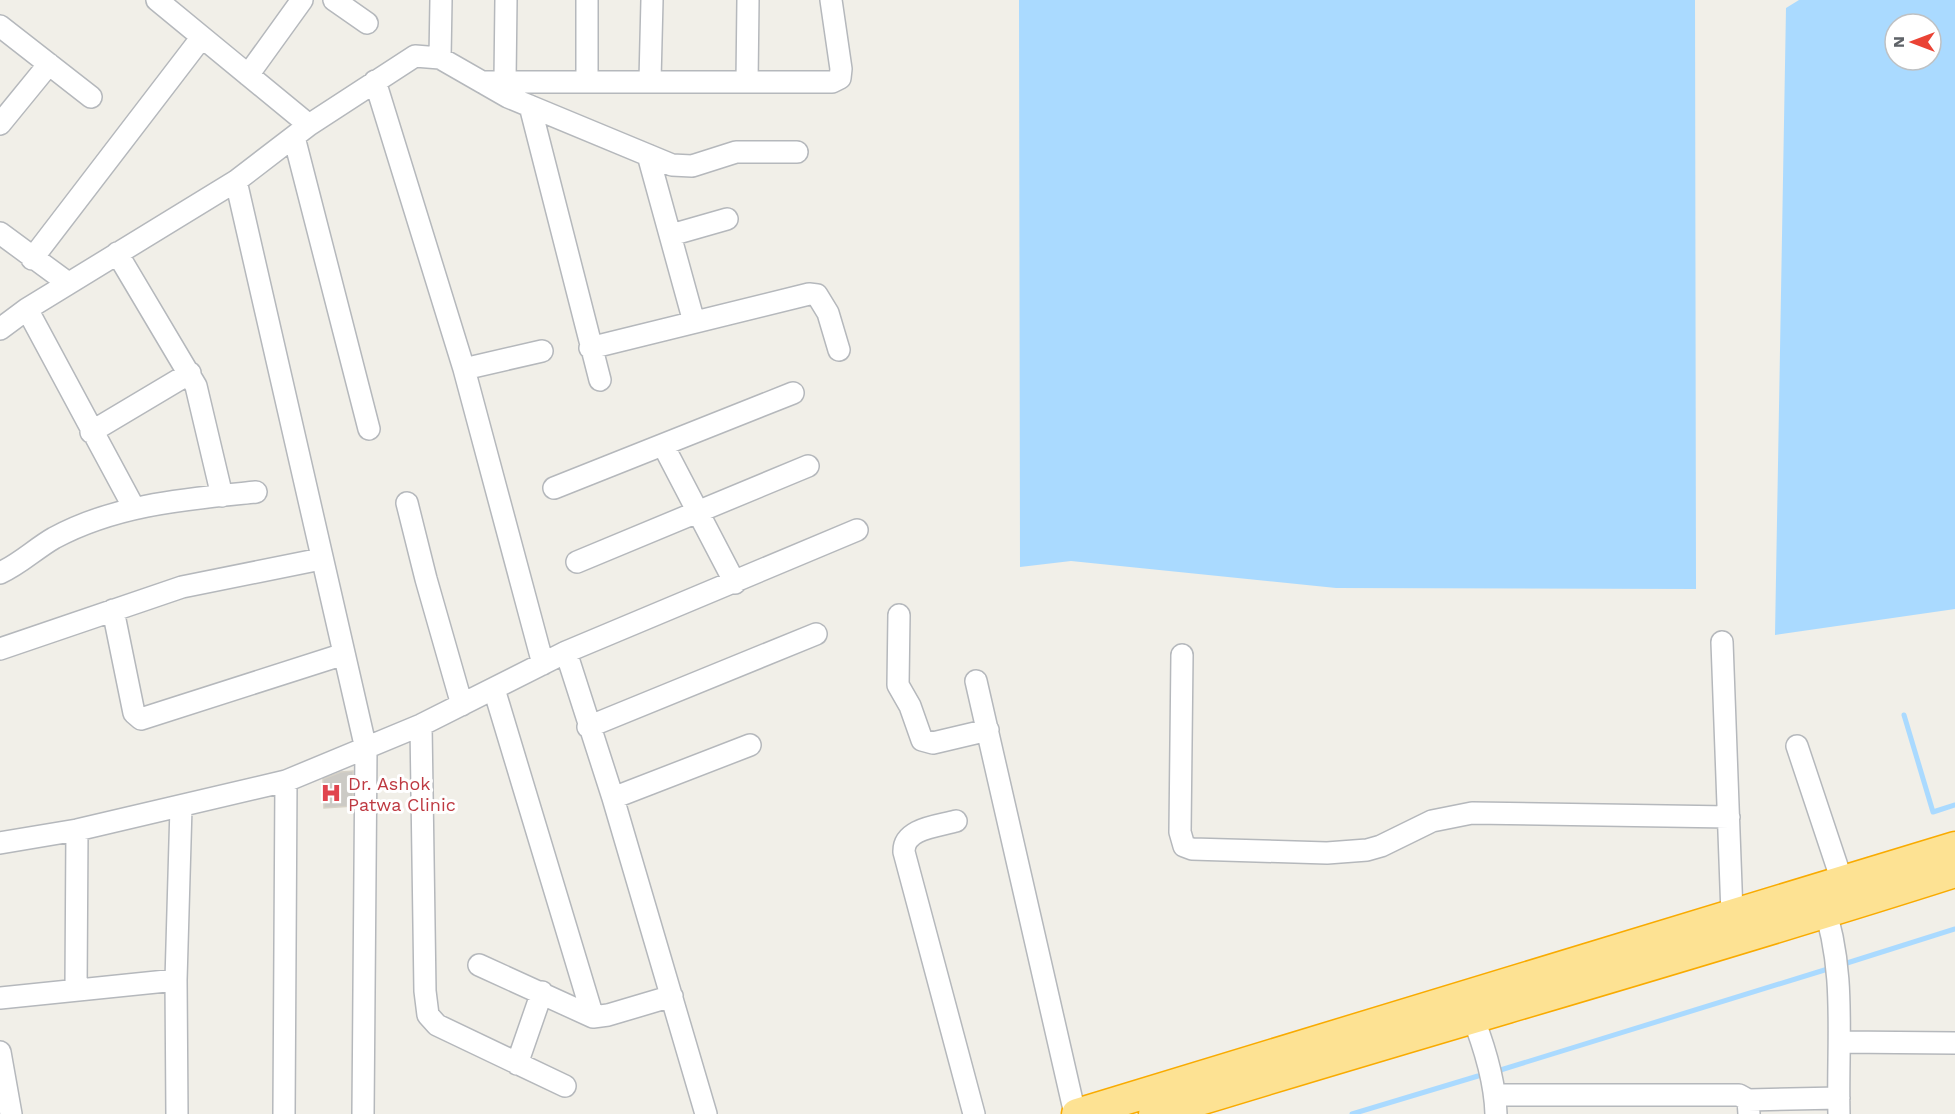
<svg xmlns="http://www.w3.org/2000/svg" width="1955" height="1114" font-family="'Work Sans',sans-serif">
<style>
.water{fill:#aadaff;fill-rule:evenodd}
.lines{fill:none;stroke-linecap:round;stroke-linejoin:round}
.stream{stroke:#aadaff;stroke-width:5}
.building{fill:#cccac5;stroke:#d6d1c6;stroke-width:1.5}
.minor-casing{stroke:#b5b8bc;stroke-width:24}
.highway-casing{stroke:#f9ab00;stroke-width:33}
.minor{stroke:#fff;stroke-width:21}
.highway{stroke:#fde293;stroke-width:30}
.labels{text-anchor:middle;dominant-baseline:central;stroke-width:6;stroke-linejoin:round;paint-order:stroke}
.health-label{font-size:18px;fill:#be3a42;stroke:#fff;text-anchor:start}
</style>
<rect width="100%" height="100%" fill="#f1efe8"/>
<path class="water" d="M1019 0H1695L1696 589 1336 588 1071 561 1020 567Z
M1799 0H1955V609L1775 635 1786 8ZM1895 24H1931V60H1895Z"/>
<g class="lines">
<path class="stream" d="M1904 715 1933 812 1955 805
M1847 963 1955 929
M1494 1072 1831 968
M1352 1114 1478 1076"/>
</g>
<path class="building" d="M353 771V806L324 808 323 779 341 772Z"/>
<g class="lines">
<g class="minor-casing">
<path id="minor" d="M157 0 309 125
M334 0 367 23
M0 26 91 97
M440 58 441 0
M248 75 302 0
M505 80 506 0
M650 80 652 0
M375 81 464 369 543 664
M482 82H832L840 78 841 69 831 0
M587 82V0
M747 82 748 0
M530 106 600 380
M0 124 49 64
M294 137 369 429
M648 155 694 322
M236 181 366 749 363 1114
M0 233 68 283
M671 235 727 219
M117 253 196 386 222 496
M32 259 202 37
M27 309 134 508
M0 329 27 309 236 181 309 125 415 56 440 58 508 97 672 165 692 166 736 152H797
M590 348 809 294 817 295 828 313 839 350
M464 369 542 351
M91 432 190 373
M663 445 735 583
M554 488 793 393
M407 503 426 579 462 705
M577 562 808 466
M0 573C20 564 35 549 54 538 117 504 187 499 256 492
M113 610 134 713 141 719 344 654
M899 615 898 685 910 706 922 740 933 743 988 730
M1722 642 1732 914
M0 649 182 587 321 559
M566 652 613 798 706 1114
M1182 655 1180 832 1184 846 1192 849 1327 853 1367 850 1381 846 1432 821 1472 813 1729 817
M976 681 1075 1114
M494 689 593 1017
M421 725 425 991 428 1015 437 1025 565 1086
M588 727 816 634
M1797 746 1842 881
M613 798 750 745
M956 821C939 826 903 828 904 852L974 1114
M0 843 77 830 286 781 421 725 566 652 857 530
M1822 901C1847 969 1837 1043 1839 1114
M479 965 593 1017 608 1015 672 996
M76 989 77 830
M0 998 176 980
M1468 1005C1482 1039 1495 1077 1496 1114
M1840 1042 1955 1043
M0 1052 11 1114
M517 1064 542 992
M1495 1095H1739L1748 1100 1749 1114
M1748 1100 1839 1098
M177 1114 176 980 181 807
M284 1114 286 781"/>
</g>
<g class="highway-casing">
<path id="highway" d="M1077 1114 1955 847
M1154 1114C1421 1031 1690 957 1955 872"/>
</g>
<use href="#minor" class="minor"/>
<use href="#highway" class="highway"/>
</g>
<defs>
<g id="hospital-bare" transform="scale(1.62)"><path d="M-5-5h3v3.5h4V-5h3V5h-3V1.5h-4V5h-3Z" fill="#e0444e" stroke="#fff" stroke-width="2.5" paint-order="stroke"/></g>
</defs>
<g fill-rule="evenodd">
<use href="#hospital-bare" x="331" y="793"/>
</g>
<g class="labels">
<g class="health-label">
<text x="348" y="783">Dr. Ashok<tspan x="348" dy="21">Patwa Clinic</tspan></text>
</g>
</g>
<g transform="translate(1913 42) rotate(270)"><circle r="28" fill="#ffffff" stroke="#bfc1c3" stroke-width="1.5"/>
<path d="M0-4.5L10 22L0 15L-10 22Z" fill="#ea4335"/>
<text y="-9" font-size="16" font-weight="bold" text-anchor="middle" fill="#5f6368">N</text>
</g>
</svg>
